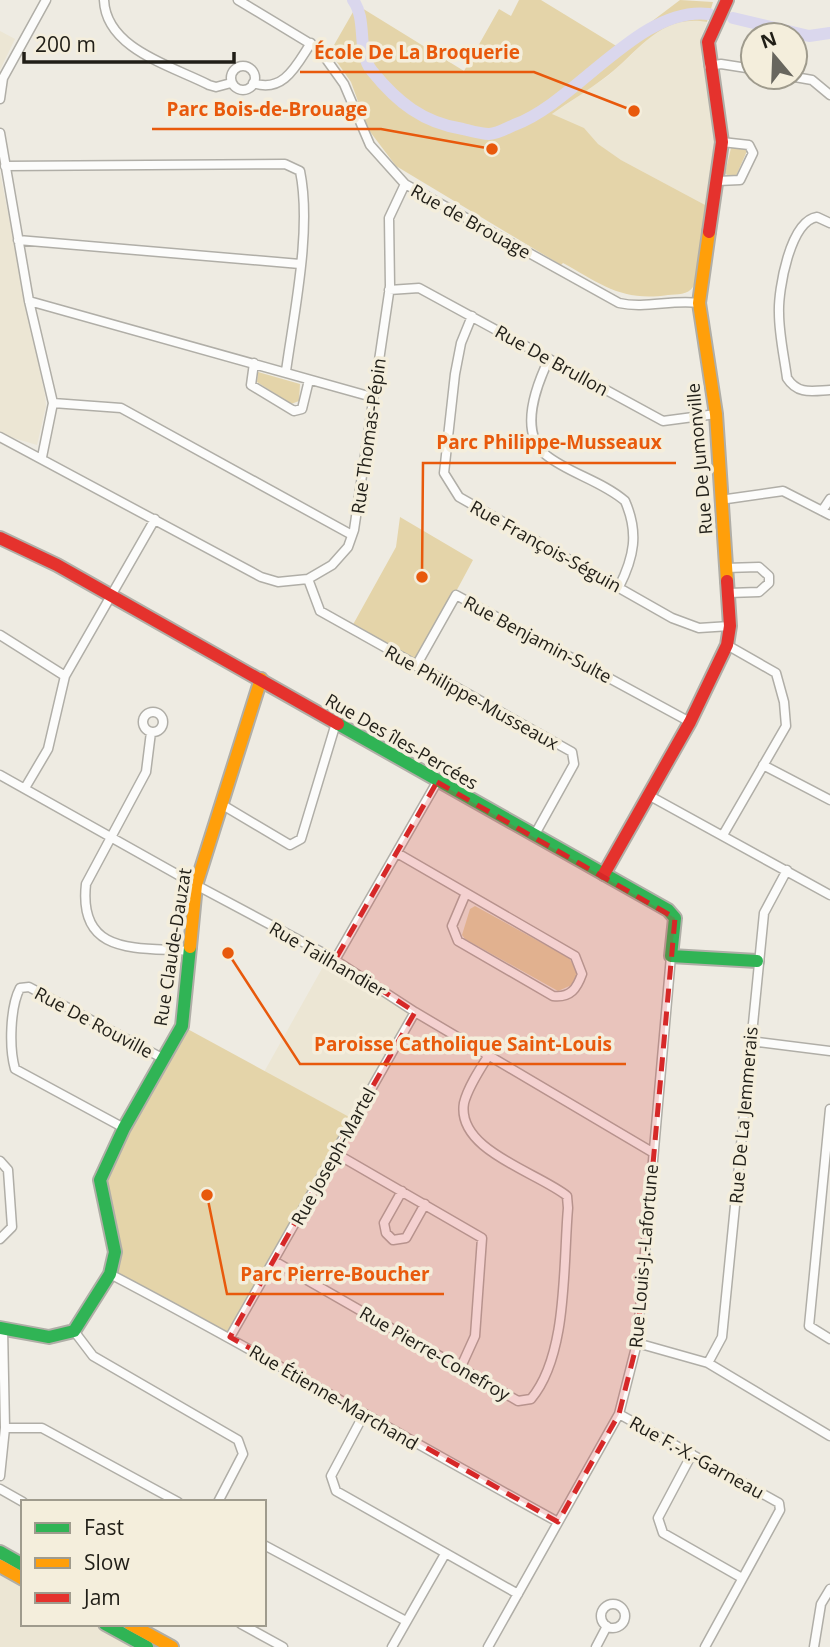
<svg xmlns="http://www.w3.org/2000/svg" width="830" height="1647" font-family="'Open Sans',sans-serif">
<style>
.built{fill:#ece6d4}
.green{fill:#e4d4a9}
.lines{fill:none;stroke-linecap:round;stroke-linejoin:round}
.river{stroke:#dad7ed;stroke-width:12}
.street-casing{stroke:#b0aea7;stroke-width:11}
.fast-casing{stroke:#b0aea7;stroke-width:16}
.slow-casing{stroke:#b0aea7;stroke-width:16}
.jam-casing{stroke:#b0aea7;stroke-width:16}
.street{stroke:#fcfcfb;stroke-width:8}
.fast{stroke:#30b455;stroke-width:12}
.slow{stroke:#ff9f0a;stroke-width:12}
.jam{stroke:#e5322d;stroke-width:12}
.marked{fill:#d62828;fill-opacity:0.2;stroke:#d62828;stroke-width:5;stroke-dasharray:14 9;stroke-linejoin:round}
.labels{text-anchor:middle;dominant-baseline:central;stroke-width:7;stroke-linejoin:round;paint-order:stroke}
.street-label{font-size:18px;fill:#201e17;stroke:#f4eedc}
.leader{fill:none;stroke:#e8590c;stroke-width:2.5}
.callout-dot{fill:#e8590c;stroke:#f4eedc;stroke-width:2.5}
.callout-label{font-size:19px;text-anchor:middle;font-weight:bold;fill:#e8590c;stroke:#f4eedc;stroke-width:7;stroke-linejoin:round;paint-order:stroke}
</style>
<rect width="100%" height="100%" fill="#eeebe2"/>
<path class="built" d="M690 19 707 22 701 37V57L716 128 707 206 621 160 552 114 608 76 659 29Z
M0 31 15 39 0 70Z
M0 173 45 395 46 406 37 445 0 434Z
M329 956 415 1012 353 1119 264 1072Z
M0 1569 23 1581V1624H100L142 1647H0Z"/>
<path class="green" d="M519 0H541L618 47 680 0 713 2 707 22C661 13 639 51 607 76 589 90 570 101 552 114L584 128 598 144 621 160 707 206C704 226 703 270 693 287 688 295 677 294 668 295 622 302 601 284 563 263L561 265 396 166 368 129 351 82 330 52 357 5 464 71 499 9 511 16Z
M731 148H743L747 151 736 176 730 178 725 173Z
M258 372 300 384 299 401 291 404 257 382Z
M400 517 473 560 416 666 350 630 396 547Z
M475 906 569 958 578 972 574 984 558 991 465 939 462 935 470 909Z
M182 1026 353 1119 230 1337 110 1274 115 1252 100 1180Z"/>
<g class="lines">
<path class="river" d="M353 0C368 21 356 51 372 71 397 102 423 123 463 129 471 131 481 134 489 134 497 134 507 128 514 125 577 102 640 5 709 14
M733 18 809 36 830 33"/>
<g class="street-casing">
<path id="street" d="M104 0C106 49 172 66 209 85L216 87 231 83
M238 0 319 49 344 84 370 145 405 184 619 303C646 309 672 299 699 303
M231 78a12 12 0 1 1 24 0a12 12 0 1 1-24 0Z
M709 66 721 64 753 69
M795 77 812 80 830 95
M253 83C284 94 297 64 311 43
M0 99 3 78 46 0
M0 133 29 301 53 403 42 457
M5 166 285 164 300 171C312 229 294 313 286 371
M718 181 740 180 753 153 749 145 722 142
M830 223 817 217C790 221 778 290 779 313 779 334 784 356 787 378 798 395 812 391 830 390
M18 240 300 264
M389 290 419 288 663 421 716 414
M29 301 372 397
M472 316 461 343 455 374 444 473 459 497 672 618 699 628 730 626
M549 359C537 384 518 432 546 455 568 473 602 481 625 501 639 533 634 557 619 587
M254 363 251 385 294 411 302 409 309 380
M53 403 121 408 352 535
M0 437 261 577 278 582 308 579 332 565 348 547 354 530 390 286 389 218 405 184
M720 500 783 491 830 515
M822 511 830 499
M725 568 759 567 769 576V583L759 592 728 593
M308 579 320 611 572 752 574 764 534 836
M0 635 65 676
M416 666 456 595 690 722
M143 722a10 10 0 1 1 20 0a10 10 0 1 1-20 0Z
M151 732 146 772 86 884C78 956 137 947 188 951
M763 765 830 800
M0 775 196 885 329 956 415 1012 652 1152
M25 788 48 749 65 676 155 519
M650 796 830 895
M221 804 290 845 301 839 336 723
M723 835 786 726 784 702 776 673 727 645
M397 853 575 956 582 974C577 988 571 998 553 996L458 941 452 926 466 893
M335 960 437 782
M750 1041 830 1051
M830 1109 809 1326 830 1339
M124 1128 15 1069C9 1048 10 1007 20 988L29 987 164 1059
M335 1153 482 1238 475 1336 460 1369
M0 1161 8 1170 12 1227 0 1239
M402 1191 384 1223 386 1233 393 1240 406 1238 425 1204
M274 1261 518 1401 531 1399C568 1355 563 1265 568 1208L567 1196C537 1172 456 1150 464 1103 468 1087 480 1069 489 1055
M110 1274C261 1353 408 1440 558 1522
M74 1331 93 1356 238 1440 243 1454 218 1502
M230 1337 415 1012
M637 1343 708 1363 830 1436
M708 1363 722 1337 764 913 787 870
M619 1414 779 1503 780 1510 705 1647
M363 1416 331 1476 336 1491 518 1594
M5 1428H42L178 1502
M692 1454 658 1518 663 1533 742 1578
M0 1476 5 1428 3 1328
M0 1489 23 1502
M264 1545 406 1621
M601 1616a12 12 0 1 1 24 0a12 12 0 1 1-24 0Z
M241 1624 283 1647
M392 1647 445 1554
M488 1647 619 1414 637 1343 671 956
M596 1647 607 1626
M814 1647 821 1604 830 1589"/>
</g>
<g class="fast-casing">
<path id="fast" d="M338 724 668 910 675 918 671 956 757 961
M0 1328 49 1337 74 1331 110 1274 115 1252 100 1180 124 1128 182 1026 190 947
M0 1552 23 1565
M105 1624 147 1647"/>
</g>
<g class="slow-casing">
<path id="slow" d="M709 232 699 303 716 414 727 581
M190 947 196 885 261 679
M0 1566 23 1579
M130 1624 172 1647"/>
</g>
<g class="jam-casing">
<path id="jam" d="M709 232 722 142 708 42 727 0
M0 538 57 565 338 724
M604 874 690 722 727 645 730 626 727 581"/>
</g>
<use href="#street" class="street"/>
<use href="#fast" class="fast"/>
<use href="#slow" class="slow"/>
<use href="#jam" class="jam"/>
</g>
<path class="marked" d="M437 782 675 918 637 1343 619 1414 558 1522 230 1337 415 1012 335 960Z"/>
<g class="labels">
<g class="street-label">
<text transform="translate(471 221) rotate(29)">Rue de Brouage</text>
<text transform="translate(552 360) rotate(29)">Rue De Brullon</text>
<text transform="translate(368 436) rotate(-82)">Rue Thomas-Pépin</text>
<text transform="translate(699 459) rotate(-95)">Rue De Jumonville</text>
<text transform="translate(546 546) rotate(29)">Rue François-Séguin</text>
<text transform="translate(538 639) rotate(28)">Rue Benjamin-Sulte</text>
<text transform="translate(472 697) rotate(29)">Rue Philippe-Musseaux</text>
<text transform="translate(402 741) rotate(30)">Rue Des îles-Percées</text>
<text transform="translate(172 947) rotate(-81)">Rue Claude-Dauzat</text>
<text transform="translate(328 959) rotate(30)">Rue Tailhandier</text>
<text transform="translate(94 1022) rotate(28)">Rue De Rouville</text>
<text transform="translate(743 1115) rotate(-85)">Rue De La Jemmerais</text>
<text transform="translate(333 1156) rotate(-61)">Rue Joseph-Martel</text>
<text transform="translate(643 1256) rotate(-85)">Rue Louis-J.-Lafortune</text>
<text transform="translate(435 1353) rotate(30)">Rue Pierre-Conefroy</text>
<text transform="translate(334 1397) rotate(30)">Rue Étienne-Marchand</text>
<text transform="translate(697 1457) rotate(29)">Rue F.-X.-Garneau</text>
</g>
</g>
<path class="leader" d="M634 111L534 72H300M492 149L381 129H152M422 577L423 463H676M228 953L300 1064H626M207 1195L227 1294H444"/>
<g class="callout-dot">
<circle cx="634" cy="111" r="7"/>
<circle cx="492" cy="149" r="7"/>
<circle cx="422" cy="577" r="7"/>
<circle cx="228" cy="953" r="7"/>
<circle cx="207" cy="1195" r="7"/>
</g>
<g class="callout-label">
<text x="417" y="59">École De La Broquerie</text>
<text x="267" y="116">Parc Bois-de-Brouage</text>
<text x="549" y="449">Parc Philippe-Musseaux</text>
<text x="463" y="1051">Paroisse Catholique Saint-Louis</text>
<text x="335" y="1281">Parc Pierre-Boucher</text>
</g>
<rect x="21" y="1500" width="245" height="126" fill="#f4eedc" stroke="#9f9b8d" stroke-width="2"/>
<rect x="35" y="1523" width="35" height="10" fill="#30b455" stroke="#9f9b8d" stroke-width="2"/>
<text x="84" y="1535" font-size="21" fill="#201e17">Fast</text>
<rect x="35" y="1558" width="35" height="10" fill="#ff9f0a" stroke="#9f9b8d" stroke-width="2"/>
<text x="84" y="1570" font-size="21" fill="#201e17">Slow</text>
<rect x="35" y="1593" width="35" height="10" fill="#e5322d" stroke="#9f9b8d" stroke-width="2"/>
<text x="84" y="1605" font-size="21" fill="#201e17">Jam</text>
<g transform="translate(774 56) rotate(341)"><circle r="33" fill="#f4eedc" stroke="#9f9b8d" stroke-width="2"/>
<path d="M0-5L12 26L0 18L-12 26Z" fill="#68665e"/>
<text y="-10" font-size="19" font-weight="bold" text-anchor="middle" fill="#201e17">N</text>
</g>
<path d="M24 52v10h210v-10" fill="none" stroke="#201e17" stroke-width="3.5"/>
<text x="35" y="52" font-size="21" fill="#201e17" stroke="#f4eedc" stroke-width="5" paint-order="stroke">200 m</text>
</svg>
